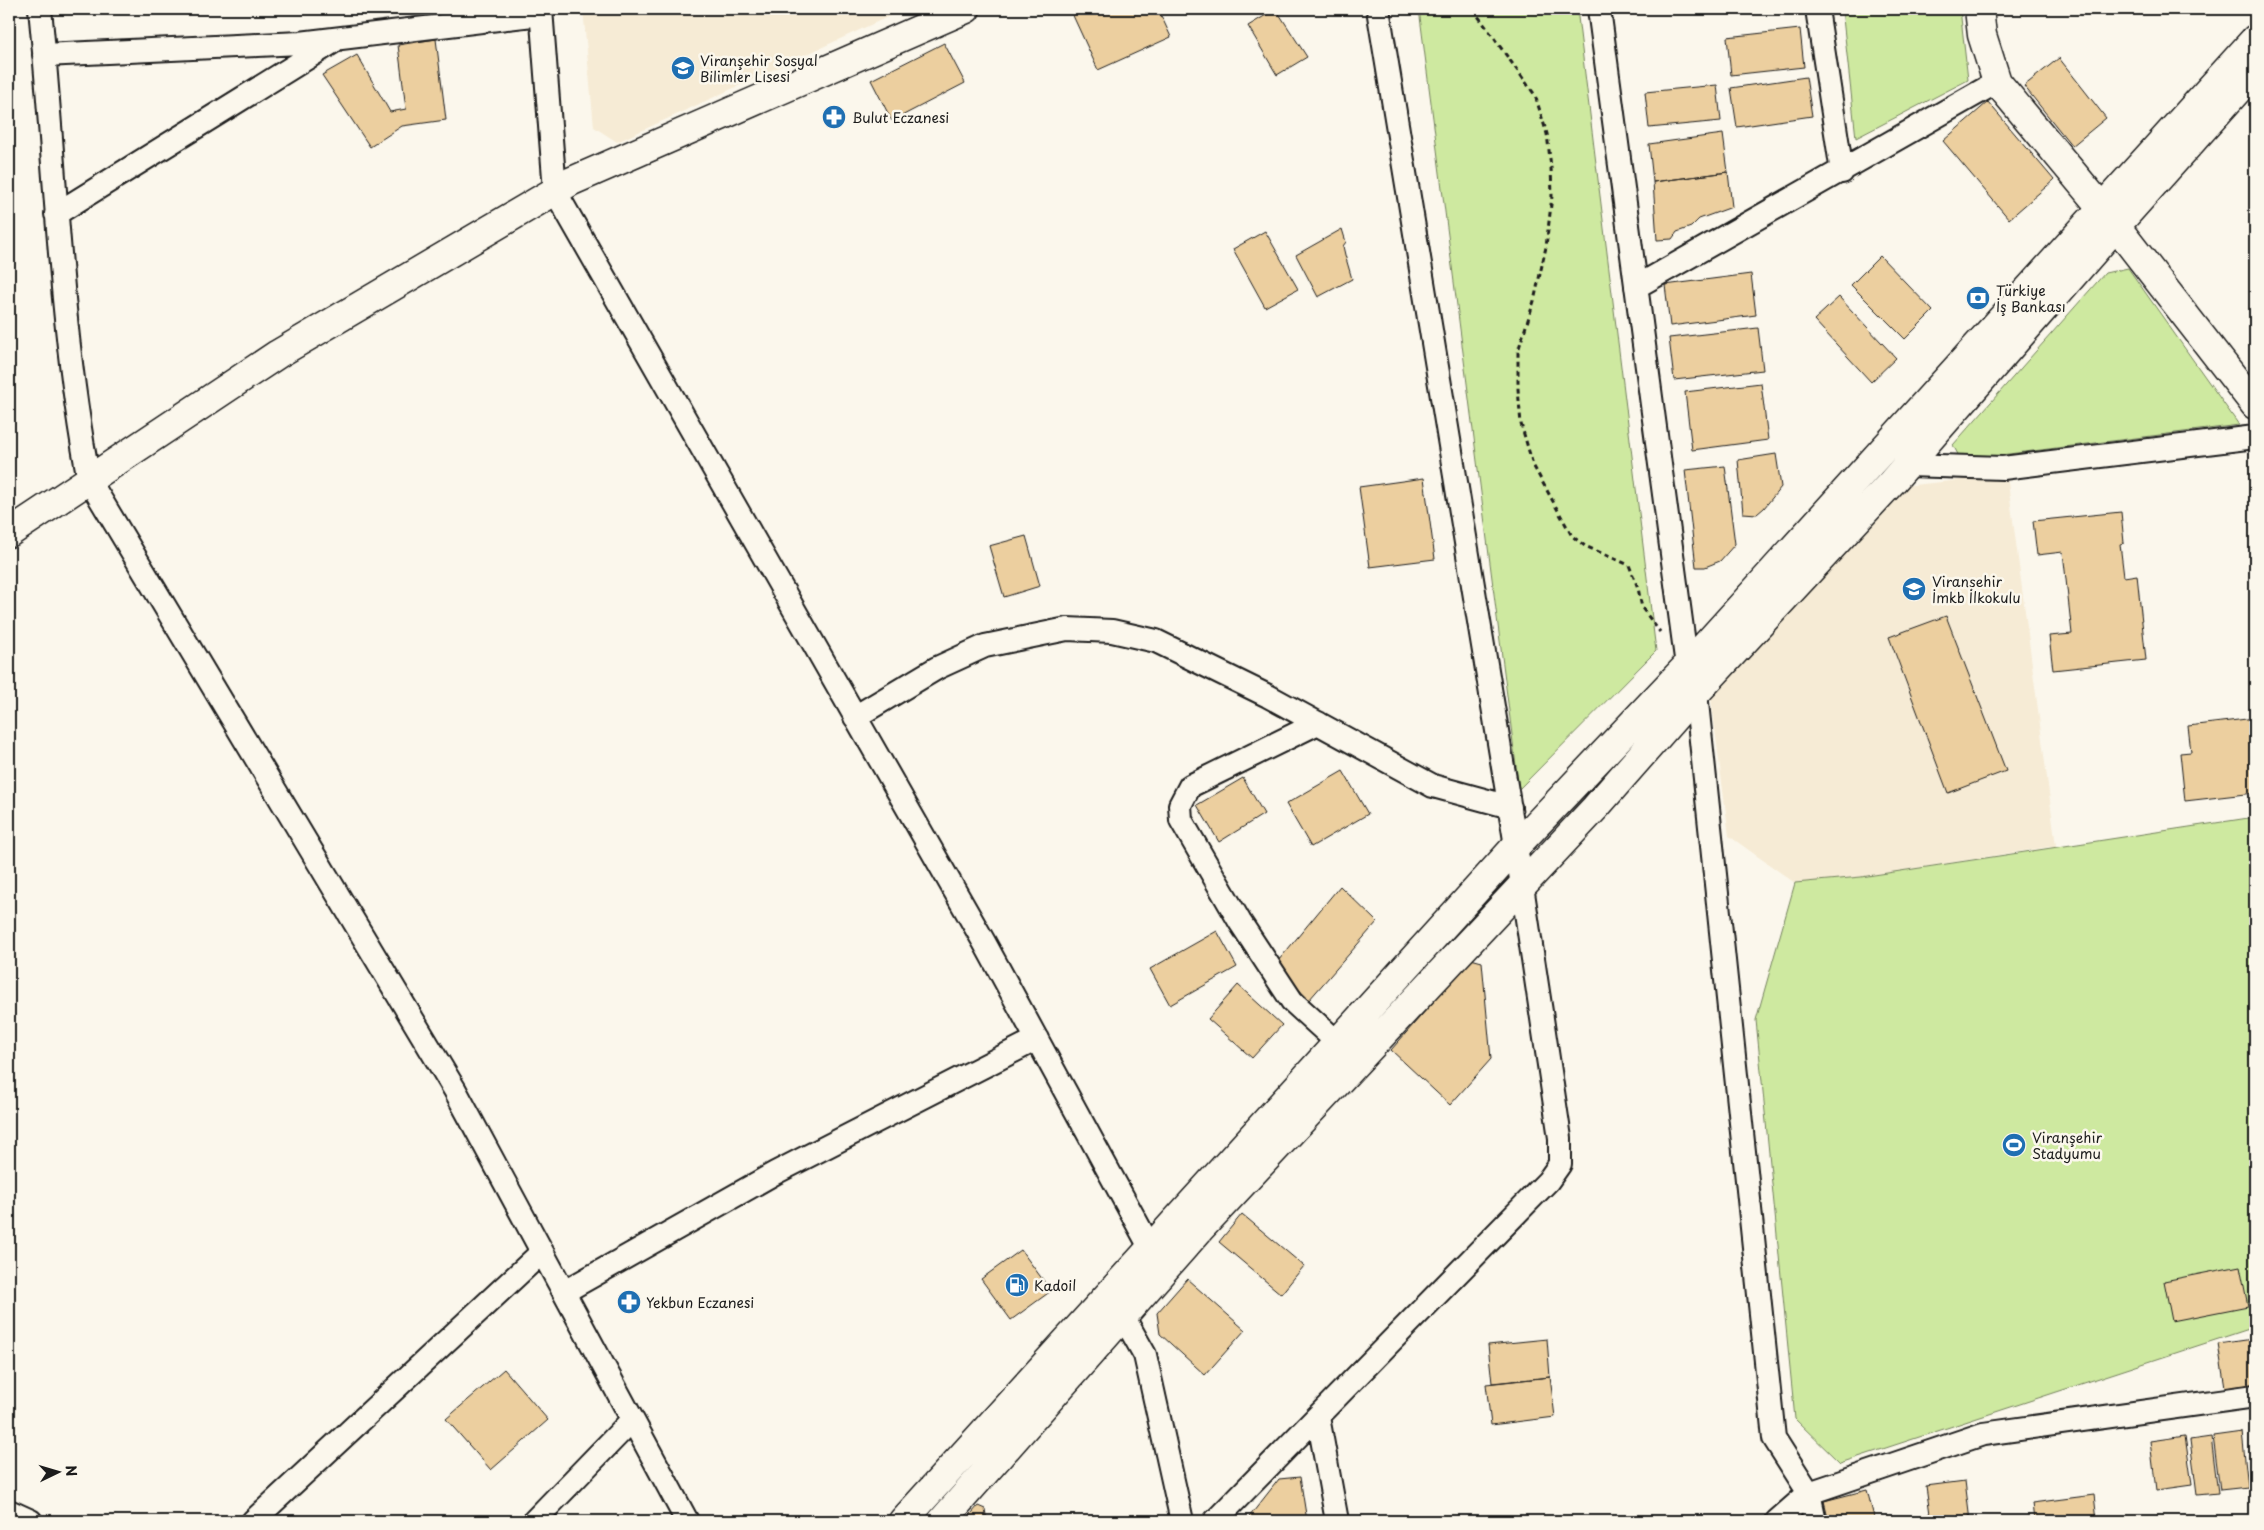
<svg xmlns="http://www.w3.org/2000/svg" width="2264" height="1530" font-family="'Playpen Sans',sans-serif">
<style>
.built{fill:#f6ebd5}
.green{fill:#cee9a0;stroke:#75825e}
.building{fill:#eccf9f;stroke:#1c1c1c}
.lines{fill:none;stroke-linecap:round;stroke-linejoin:round}
.minor-casing{stroke:#1c1c1c;stroke-width:26}
.tertiary-casing{stroke:#1c1c1c;stroke-width:31}
.path{stroke:#1c1c1c;stroke-width:3;stroke-dasharray:5 4;stroke-linecap:butt}
.minor{stroke:#fbf7ec;stroke-width:22}
.tertiary{stroke:#fbf7ec;stroke-width:28}
.labels{text-anchor:middle;dominant-baseline:central;stroke-width:5;stroke-linejoin:round;paint-order:stroke}
.poi-label{font-size:14px;fill:#1c1c1c;stroke:#fbf7ec;text-anchor:start}
</style>
<rect width="100%" height="100%" fill="#fbf7ec"/>
<filter id="ink" filterUnits="userSpaceOnUse"><feTurbulence type="fractalNoise" baseFrequency=".02" numOctaves="2"/><feDisplacementMap in="SourceGraphic" scale="10" xChannelSelector="R" yChannelSelector="G"/><feConvolveMatrix kernelMatrix="1 2 1 2 8 2 1 2 1" color-interpolation-filters="sRGB"/></filter>
<g filter="url(#ink)">
<path class="built" d="M583 9H905L617 142 594 127Z
M2007 475 2056 846 1861 877 1795 883 1729 836 1710 691 1904 486Z"/>
<path class="green" d="M1419 9H1577L1656 651 1519 789Z
M1842 9H1960L1968 80 1856 138Z
M2128 268 2239 425 1961 460 1953 445 2105 273Z
M2255 817V1327L1840 1463 1795 1419 1756 1020 1795 883 1861 877Z"/>
<path class="building" d="M1070 9H1158L1171 37 1098 70Z
M1276 9 1307 57 1277 75 1248 26Z
M1800 29 1804 67 1731 75 1727 37Z
M436 39 446 120 402 126 370 147 322 75 357 55 390 112 406 109 398 45Z
M944 43 965 83 892 121 871 80Z
M2059 58 2106 118 2072 146 2024 86Z
M1806 77 1812 116 1737 127 1731 88Z
M1717 85 1721 121 1649 128 1645 92Z
M1988 102 2054 180 2009 219 1943 141Z
M1723 134 1728 172 1653 182 1649 144Z
M1728 172 1732 207 1699 219 1691 227 1677 232 1672 239 1657 240 1653 182Z
M1342 229 1346 242 1343 246 1345 255 1352 279 1318 297 1296 255Z
M1265 231 1298 289 1265 307 1233 249Z
M1880 256 1933 311 1905 339 1851 285Z
M1751 274 1756 315 1670 326 1665 285Z
M1839 297 1896 358 1871 382 1814 320Z
M1758 328 1763 370 1674 380 1669 338Z
M1761 383 1768 440 1692 450 1685 392Z
M1776 454 1781 487 1764 508 1757 514 1743 513 1738 460Z
M1725 466 1735 544 1720 561 1705 567H1696L1685 470Z
M1424 478 1435 559 1370 567 1359 487Z
M2121 512 2124 543 2120 544 2124 577 2137 575 2146 660 2053 670 2049 636 2072 634 2063 552 2037 555 2033 521Z
M1026 536 1040 586 1004 597 989 546Z
M1946 616 2006 771 1948 793 1889 637Z
M2255 718V793L2185 801 2180 753 2191 752 2188 726Z
M1343 771 1368 814 1311 847 1286 804Z
M1243 778 1264 814 1219 842 1197 805Z
M1340 886 1377 922 1309 1000 1288 978 1286 970 1278 961Z
M1217 931 1237 967 1170 1005 1150 969Z
M1471 959 1482 962 1491 1059 1450 1105 1391 1050Z
M1238 985 1282 1025 1252 1058 1208 1019Z
M1242 1214 1304 1266 1281 1294 1219 1242Z
M1021 1250 1051 1291 1011 1320 981 1279Z
M2240 1266 2248 1306 2172 1321 2164 1281Z
M1187 1279 1245 1330 1205 1375 1160 1334 1157 1313Z
M1547 1339 1550 1377 1492 1383 1488 1345Z
M2253 1339 2255 1384 2225 1388 2218 1344Z
M504 1369 548 1420 491 1470 446 1419Z
M1550 1377 1555 1417 1491 1425 1486 1384Z
M2255 1422V1458L2251 1423Z
M2242 1432 2248 1487 2220 1490 2213 1436Z
M2185 1436 2192 1485 2156 1490 2150 1441Z
M2211 1437 2218 1493 2197 1495 2190 1440Z
M1300 1477 1307 1521H1246L1279 1479Z
M1965 1481 1970 1521H1931L1926 1486Z
M1867 1490 1875 1521H1829L1824 1501Z
M2094 1495 2097 1521H2034L2032 1503Z
M978 1506 985 1509 987 1521H965Z
M2227 1517V1521H2184Z"/>
<g class="lines">
<g class="minor-casing">
<path id="minor" d="M40 9C56 166 59 325 89 480L455 1090 687 1521
M541 9 555 191 984 942 1151 1249
M1599 9 1687 666 1696 693 1774 1438 1809 1493 1815 1521
M1817 9 1842 172
M44 55 300 43 541 14
M56 214 333 42
M1636 287 1997 82
M1907 465 2003 468 2255 437
M855 717 937 668 985 646 1067 629 1112 631 1156 641 1268 696 1433 786 1510 807
M1318 723 1190 786 1180 805 1181 820 1240 922 1292 1001 1338 1043
M564 1292 775 1173 1037 1039
M1123 1316 1145 1355 1182 1521
M1318 1417 1337 1521
M9 1511 31 1521
M253 1521 542 1252
M534 1521 632 1420
M1215 1521 1548 1181 1560 1164V1138L1516 846 1378 9
M1777 1521 1809 1493 1983 1434 2255 1396"/>
</g>
<g class="tertiary-casing">
<path id="tertiary" d="M1979 9 1982 35 1997 82 2101 207 2255 405
M9 533 278 354 572 181 966 9
M903 1521 1516 846 1687 666 2255 39
M942 1521 1200 1229 1595 808 1696 693 1892 482 2116 226 2255 71"/>
</g>
<path class="path" d="M1473 9 1535 95 1547 134 1551 167 1552 196 1546 247 1534 301 1518 351V389L1521 424 1533 465 1572 536 1585 546 1629 565 1638 588 1642 608 1660 632"/>
<use href="#minor" class="minor"/>
<use href="#tertiary" class="tertiary"/>
</g>
</g>
<defs>
<g id="school-disc" transform="scale(1.25)"><circle r="9.5" fill="#1f6fb2" stroke="#fbf7ec"/><path d="M0-5L7-2L0 1L-7-2ZM-4 1L0 2.5L4 1V4Q0 6-4 4Z" fill="#fff"/></g>
<g id="pharmacy-disc" transform="scale(1.25)"><circle r="9.5" fill="#1f6fb2" stroke="#fbf7ec"/><path d="M-2-6h4v4h4v4h-4v4h-4v-4h-4v-4h4Z" fill="#fff"/></g>
<g id="bank-disc" transform="scale(1.25)"><circle r="9.5" fill="#1f6fb2" stroke="#fbf7ec"/><path d="M-6-4H6V4H-6ZM0-2.3a2.3 2.3 0 1 0 0 4.6a2.3 2.3 0 1 0 0-4.6Z" fill="#fff"/></g>
<g id="stadium-disc" transform="scale(1.25)"><circle r="9.5" fill="#1f6fb2" stroke="#fbf7ec"/><path d="M0-5a6.5 5 0 1 0 0 10a6.5 5 0 1 0 0-10ZM-3.5-1.8h7v3.6h-7Z" fill="#fff"/></g>
<g id="fuel-disc" transform="scale(1.25)"><circle r="9.5" fill="#1f6fb2" stroke="#fbf7ec"/><path d="M-5.5-6h7V0h2V4h1.3V-2.5L3-4.5l.8-.8L6-3V5H2.5V1h-1V6h-7ZM-4.2-4.7v3.2H.2V-4.7Z" fill="#fff"/></g>
</defs>
<g fill-rule="evenodd">
<use href="#school-disc" x="683" y="68"/>
<use href="#pharmacy-disc" x="834" y="117"/>
<use href="#bank-disc" x="1978" y="298"/>
<use href="#school-disc" x="1914" y="589"/>
<use href="#stadium-disc" x="2014" y="1145"/>
<use href="#fuel-disc" x="1017" y="1285"/>
<use href="#pharmacy-disc" x="629" y="1302"/>
</g>
<g class="labels">
<g class="poi-label">
<text x="700" y="60">Viranşehir Sosyal<tspan x="700" dy="16">Bilimler Lisesi</tspan></text>
<text x="852" y="117">Bulut Eczanesi</text>
<text x="1996" y="290">Türkiye<tspan x="1996" dy="16">İş Bankası</tspan></text>
<text x="1932" y="581">Viranşehir<tspan x="1932" dy="16">İmkb İlkokulu</tspan></text>
<text x="2032" y="1137">Viranşehir<tspan x="2032" dy="16">Stadyumu</tspan></text>
<text x="1034" y="1285">Kadoil</text>
<text x="646" y="1302">Yekbun Eczanesi</text>
</g>
</g>
<rect width="2264" height="1530" fill="none" stroke="#fbf7ec" stroke-width="30"/>
<rect x="15" y="15" width="2234" height="1500" fill="none" stroke="#1c1c1c" stroke-width="2" filter="url(#ink)"/>
<g transform="translate(58 1472) rotate(85)" stroke="#fbf7ec" stroke-width="4" paint-order="stroke">
<path d="M0-4L9 19L0 12L-9 19Z" fill="#1c1c1c"/>
<text y="-8" font-size="14" font-weight="bold" text-anchor="middle" fill="#1c1c1c">N</text>
</g>
</svg>
